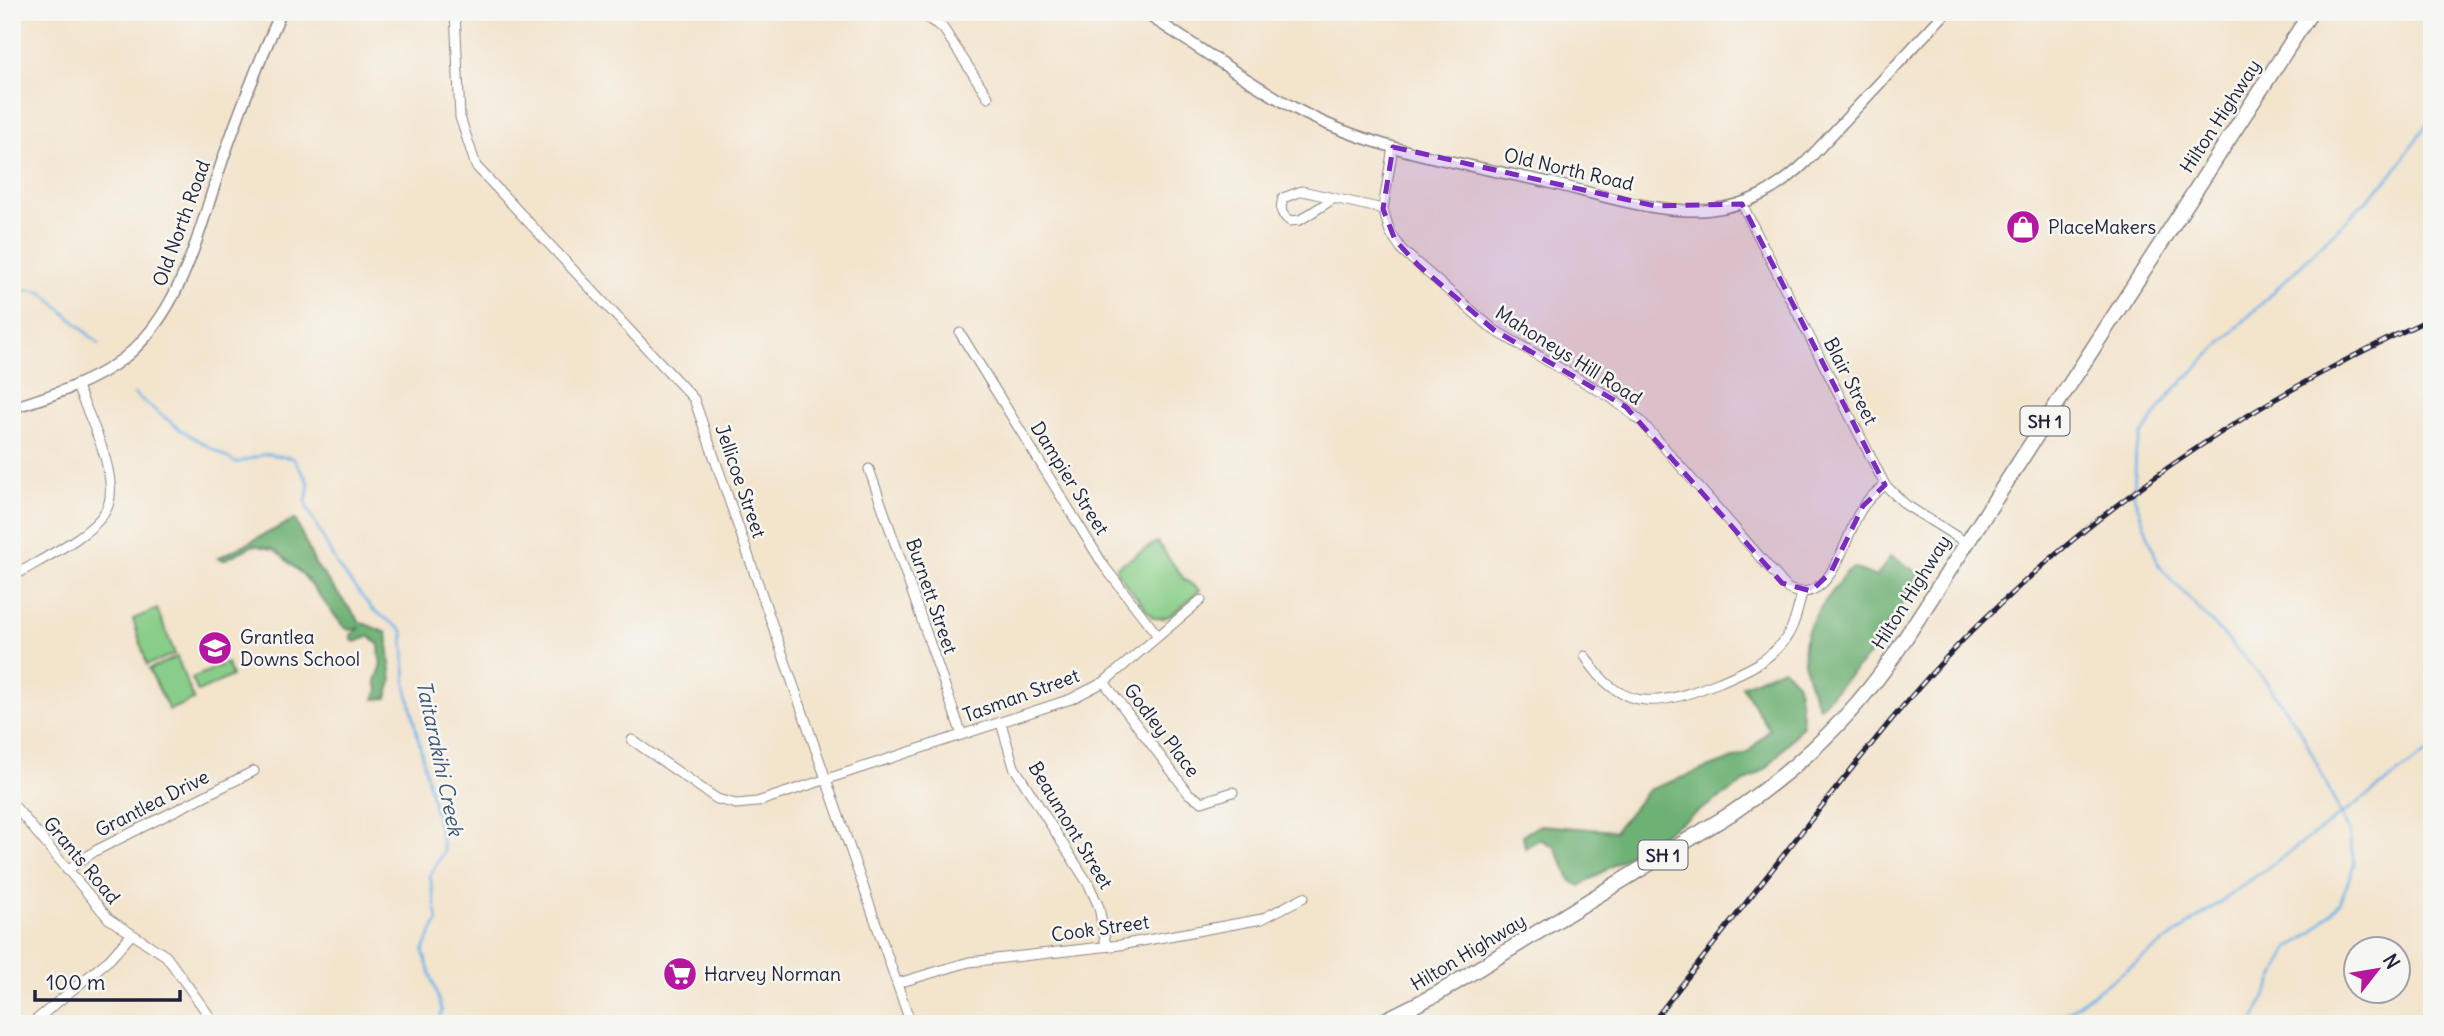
<svg xmlns="http://www.w3.org/2000/svg" width="2444" height="1036" font-family="Delius,sans-serif">
<style>
.green{fill:#89ce88;stroke:#567862;stroke-width:2}
.forest{fill:#6eb174;stroke:#486a58;stroke-width:2}
.lines{fill:none;stroke-linecap:round;stroke-linejoin:round}
.stream{stroke:#73b5e8;stroke-width:2.5}
.minor-casing{stroke:#8a8384;stroke-width:11}
.tertiary-casing{stroke:#8a8384;stroke-width:13}
.trunk-casing{stroke:#8a8384;stroke-width:17}
.minor{stroke:#fff;stroke-width:9}
.tertiary{stroke:#fff;stroke-width:10}
.trunk{stroke:#fff;stroke-width:14}
.rail-casing{stroke:#22223b;stroke-width:5}
.rail{stroke:#f6f6f2;stroke-width:2.5;stroke-dasharray:8;stroke-linecap:butt}
.marked{fill:#7b2cbf;fill-opacity:0.2;stroke:#7b2cbf;stroke-width:5;stroke-dasharray:14 9;stroke-linejoin:round}
.labels{text-anchor:middle;dominant-baseline:central;stroke-width:5;stroke-linejoin:round;paint-order:stroke}
.shield{fill:#f6f6f2;stroke:#626272;stroke-width:2}
.shield-label{font-size:18px;font-weight:bold;fill:#22223b}
.street-label{font-size:19px;fill:#22223b;stroke:#f6f6f2}
.poi-label{font-size:19px;fill:#22223b;stroke:#f6f6f2;text-anchor:start}
.water-label{font-size:21px;font-style:italic;fill:#3e5578;stroke:#f6f6f2}
</style>
<rect width="100%" height="100%" fill="#f6f6f2"/>
<filter id="ink" filterUnits="userSpaceOnUse"><feTurbulence type="fractalNoise" baseFrequency=".0143" numOctaves="2"/><feDisplacementMap in="SourceGraphic" scale="14" xChannelSelector="R" yChannelSelector="G"/><feConvolveMatrix kernelMatrix="1 2 1 2 8 2 1 2 1" color-interpolation-filters="sRGB"/></filter>
<filter id="wash" filterUnits="userSpaceOnUse"><feTurbulence type="fractalNoise" baseFrequency=".00686" numOctaves="4" result="noise"/><feDisplacementMap in="SourceGraphic" scale="28" xChannelSelector="R" yChannelSelector="G"/><feGaussianBlur stdDeviation="1.57" result="paint"/><feColorMatrix in="noise" values="0 0 0 0 0 0 0 0 0 0 0 0 0 0 0 0 0 1.4 0 .05"/><feComposite in="paint" operator="in"/></filter>
<g filter="url(#wash)">
<rect width="100%" height="100%" fill="#f3e4cc"/>
<path class="green" d="M1157 542 1184 579 1200 590C1187 601 1170 624 1152 617L1116 571 1117 567Z
M157 609 175 654 147 665 133 619Z
M177 657 194 700 169 710 149 669Z
M227 663 232 676 198 692 192 678Z"/>
<path class="forest" d="M295 519 315 564 360 622 387 633 392 682 387 698 374 699 378 690 376 680 381 668 379 645 369 636 356 642 351 640V635L359 628 349 630 343 626 304 576 275 550 254 545 224 560 218 558Z
M1891 556 1920 574 1878 646 1819 707C1796 655 1797 636 1833 591 1841 581 1842 572 1854 568L1876 577Z
M1783 668 1798 684 1803 725 1767 768 1580 886 1571 881 1555 847 1540 839 1525 848 1523 835 1540 825 1615 831 1648 790 1748 753 1769 729 1742 686Z"/>
<g class="lines">
<path class="stream" d="M12 288 42 292 99 344
M134 394 181 430 236 463 265 454 293 458 309 483 306 505 337 565 372 609 403 631 406 685 444 851 430 876 438 920 423 951 442 1011 437 1024
M2051 1024 2432 749
M2252 1024 2288 949 2312 933 2340 903 2354 865 2349 831 2302 733 2265 680 2159 566 2134 496 2136 450 2141 436 2171 393 2392 175 2432 116"/>
</g>
</g>
<g filter="url(#ink)">
<g class="lines">
<g class="minor-casing">
<path id="minor" d="M455 12 460 117 476 166 694 399 911 1024
M918 12 943 28 988 97
M1393 147 1383 209 1390 232 1403 251 1494 330 1610 397 1641 421 1788 589C1831 607 1844 540 1859 513 1865 501 1875 493 1885 485
M1333 199 1300 220 1290 221C1280 214 1280 209 1283 198L1302 191 1383 209
M1742 204 1885 485 1906 505 1965 542
M960 333 1104 566 1158 636
M869 469 962 735
M12 577C37 561 90 537 105 512 124 482 88 415 76 384
M1585 656C1622 717 1664 704 1720 682 1746 671 1768 662 1786 638 1795 625 1798 608 1802 593
M1104 682 1189 794 1202 802 1233 792
M1001 723 1014 767 1089 885 1099 907 1106 946
M632 740 717 799 736 804 757 802 1071 699 1104 682 1201 600
M12 803 109 919 166 956 215 1024
M67 870 95 851 254 771
M898 983 969 962 1120 945 1262 919 1304 897
M31 1024 110 959 132 934"/>
</g>
<g class="tertiary-casing">
<path id="tertiary" d="M1143 12C1194 44 1244 80 1296 109 1373 151 1467 164 1551 183 1601 195 1656 214 1708 210 1748 206 1778 189 1806 162L1946 12
M12 408C50 396 92 383 124 358 184 310 200 225 224 156 241 107 260 59 281 12"/>
</g>
<g class="trunk-casing">
<path id="trunk" d="M1377 1024 1437 994 1732 813C1797 769 1851 719 1895 654L2311 12"/>
</g>
<use href="#minor" class="minor"/>
<use href="#tertiary" class="tertiary"/>
<use href="#trunk" class="trunk"/>
<g class="rail-casing">
<path id="rail" d="M1651 1024C1704 956 1757 889 1810 821 1859 760 1907 697 1962 641 2098 504 2256 398 2432 318"/>
</g>
<use href="#rail" class="rail"/>
</g>
</g>
<path class="marked" d="M1393 147 1655 206 1742 204 1885 485 1863 506 1831 572 1811 591 1782 583 1626 407 1494 330 1418 265 1395 240 1383 209Z"/>
<defs>
<g id="shop-disc" transform="scale(1.75)"><circle r="9.5" fill="#b5179e" stroke="#f6f6f2"/><path d="M-5-2.5h2.3a2.7 3.5 0 0 1 5.4 0H5L5.5 6h-11ZM-1.5-2.5h3a1.5 2.3 0 0 0-3 0Z" fill="#fff"/></g>
<g id="school-disc" transform="scale(1.75)"><circle r="9.5" fill="#b5179e" stroke="#f6f6f2"/><path d="M0-5L7-2L0 1L-7-2ZM-4 1L0 2.5L4 1V4Q0 6-4 4Z" fill="#fff"/></g>
<g id="supermarket-disc" transform="scale(1.75)"><circle r="9.5" fill="#b5179e" stroke="#f6f6f2"/><path d="M-6-5.5h2.5l.6 2H6L4.5 2H-2.5L-4.4-4H-6ZM-1.5 3.2a1.3 1.3 0 1 0 .1 0ZM3 3.2a1.3 1.3 0 1 0 .1 0Z" fill="#fff"/></g>
</defs>
<g fill-rule="evenodd">
<use href="#shop-disc" x="2023" y="227"/>
<use href="#school-disc" x="215" y="648"/>
<use href="#supermarket-disc" x="680" y="974"/>
</g>
<g class="labels">
<g class="shield">
<rect x="2020.5" y="406.5" width="49" height="29" rx="5"/>
<rect x="1638.5" y="840.5" width="49" height="29" rx="5"/>
</g>
<g class="shield-label">
<text x="2045" y="421">SH 1</text>
<text x="1663" y="855">SH 1</text>
</g>
<g class="street-label">
<text transform="translate(2220 116) rotate(-57)">Hilton Highway</text>
<text transform="translate(1569 169) rotate(13)">Old North Road</text>
<text transform="translate(181 223) rotate(-70)">Old North Road</text>
<text transform="translate(1569 355) rotate(32)">Mahoneys Hill Road</text>
<text transform="translate(1851 381) rotate(63)">Blair Street</text>
<text transform="translate(1070 478) rotate(58)">Dampier Street</text>
<text transform="translate(741 481) rotate(71)">Jellicoe Street</text>
<text transform="translate(1911 592) rotate(-58)">Hilton Highway</text>
<text transform="translate(932 596) rotate(71)">Burnett Street</text>
<text transform="translate(1021 695) rotate(-20)">Tasman Street</text>
<text transform="translate(1162 730) rotate(53)">Godley Place</text>
<text transform="translate(152 803) rotate(-27)">Grantlea Drive</text>
<text transform="translate(1071 825) rotate(59)">Beaumont Street</text>
<text transform="translate(82 860) rotate(50)">Grants Road</text>
<text transform="translate(1100 928) rotate(-8)">Cook Street</text>
<text transform="translate(1468 952) rotate(-31)">Hilton Highway</text>
</g>
<g class="poi-label">
<text x="2048" y="227">PlaceMakers</text>
<text x="240" y="637">Grantlea<tspan x="240" dy="22">Downs School</tspan></text>
<text x="704" y="974">Harvey Norman</text>
</g>
<g class="water-label">
<text transform="translate(440 758) rotate(78)">Taitarakihi Creek</text>
</g>
</g>
<rect width="2444" height="1036" fill="none" stroke="#f6f6f2" stroke-width="42"/>
<g transform="translate(2377 970) rotate(59)"><circle r="33" fill="#f6f6f2" stroke="#a1a1a9" stroke-width="2"/>
<path d="M0-5L12 26L0 18L-12 26Z" fill="#b5179e"/>
<text y="-10" font-size="19" font-weight="bold" text-anchor="middle" fill="#22223b">N</text>
</g>
<path d="M35 990v10h145v-10" fill="none" stroke="#22223b" stroke-width="3.5"/>
<text x="46" y="990" font-size="21" fill="#22223b" stroke="#f6f6f2" stroke-width="5" paint-order="stroke">100 m</text>
</svg>
